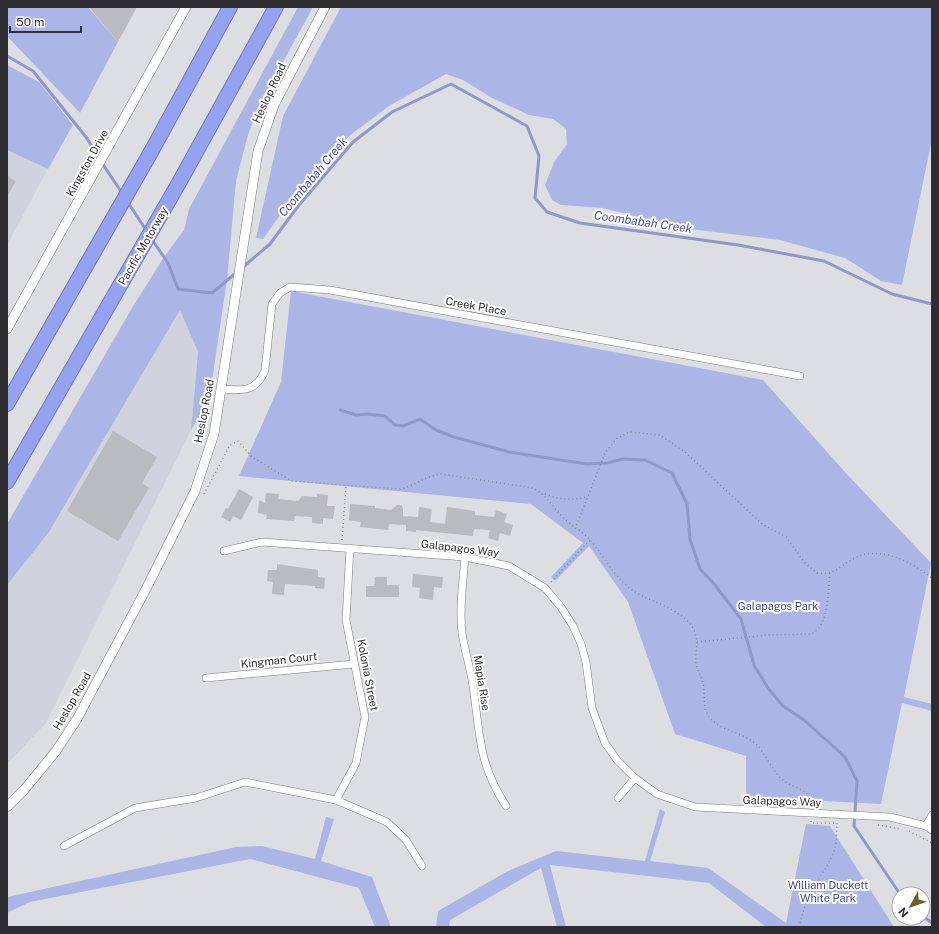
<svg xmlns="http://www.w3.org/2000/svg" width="939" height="934" font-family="'Public Sans',sans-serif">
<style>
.built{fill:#d0d3dd}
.green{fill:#acb6e6}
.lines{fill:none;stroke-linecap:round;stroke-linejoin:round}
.stream{stroke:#8e98ca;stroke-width:3}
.building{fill:#babbbf}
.minor-casing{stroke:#78797d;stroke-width:8}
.tertiary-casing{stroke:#78797d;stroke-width:10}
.motorway-casing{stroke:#7079ad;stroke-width:16}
.path{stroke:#89898c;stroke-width:1.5;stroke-dasharray:1 3;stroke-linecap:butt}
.minor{stroke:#fff;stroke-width:7}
.tertiary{stroke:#fff;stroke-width:9}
.motorway{stroke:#94a2f1;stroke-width:14}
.labels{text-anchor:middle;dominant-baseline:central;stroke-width:4;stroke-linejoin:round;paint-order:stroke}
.street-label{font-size:11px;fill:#2d2d2f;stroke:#fff}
.park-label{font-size:11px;fill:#414a89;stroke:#fff}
.water-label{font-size:12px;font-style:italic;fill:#475090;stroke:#fff}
</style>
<rect width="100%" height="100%" fill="#dddee2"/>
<path class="built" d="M7 150 48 169 7 245Z
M180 310 198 352 191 430 46 723 7 764V585L49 532Z"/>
<path class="green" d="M7 7H88L118 42 80 113 7 36Z
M298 7H313L257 110 248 135 236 181 227 280 209 401 191 430 198 352 180 310 49 532 7 585V524L132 308 164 257 184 230 189 209Z
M341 7H932V139L902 285 881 281 845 258 780 240 682 228 603 208 561 205 552 200 545 185 554 162 567 144 566 129 553 119 529 115 492 98 463 80 446 74 389 106 349 136 293 197 263 239 256 238 283 116Z
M7 65 39 82 73 125 48 169 7 150Z
M291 291 763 380 844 471 931 563 904 697 932 704V711L902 703 881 804 746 797V756L675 734 628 602 589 546 555 581 551 577 583 543 531 504 239 476 281 382Z
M660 809 665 812 650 861 708 868 786 923 806 824 830 826 894 927H766L709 883 550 865 566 927H557L541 868 450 920 449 927H436L438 911 508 871 556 851 645 861Z
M326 817 334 819 321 861 372 877 391 927H375L359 888 250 859 30 902 7 913V897L236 847 262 846 315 859Z"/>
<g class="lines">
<path class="stream" d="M7 56 33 71 86 137 99 158
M102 163 122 193
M127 201 146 230
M151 238 168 263 178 289 212 293 237 272
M243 267 270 244 299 205 353 142 392 112 451 84 527 126 539 156 535 198 547 212 580 223 738 245 824 261 892 294 932 304
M340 410 356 415 368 414 385 416 395 425 403 426 420 419 436 430 454 437 509 452 587 464 607 463 623 459 645 460 672 473 687 504 690 539 700 569 715 585 741 619 754 665 768 688 783 706 804 720 845 757 857 781 854 826 900 894
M923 916 932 923"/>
</g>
<path class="building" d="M89 7H137L118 42Z
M7 176 16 181 7 197Z
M113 431 157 457 142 483 149 488 118 541 67 511Z
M239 489 253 497 241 520 233 516 230 522 221 517 226 508 228 509Z
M266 493 279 494 278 499 298 501 302 496 317 497V494L328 495 327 506H335L333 519 323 518V524L312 523V517L295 516 294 521 266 519 267 515 258 513 259 500 265 503Z
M350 504 375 506V508L391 510 397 505H401L403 508V516L418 517 419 507 432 509 430 522 445 524 447 507 475 511V515L494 517 496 510 507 514 504 522 513 525 510 536 500 533 498 541 488 538 490 530 474 529 473 536 416 530V532L406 531V525L389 524 388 530 360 527 361 522 349 520Z
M277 564 318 570V577L325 578 324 589 315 588V586L285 584 284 595 272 594 273 582 267 581 268 570H277Z
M413 574 443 577 442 588 434 587 433 600 419 598 420 588 412 587Z
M375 577H387V585H399V597H366V586H374Z"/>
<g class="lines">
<g class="minor-casing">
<path id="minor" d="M221 389C242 391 257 392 265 370L272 304 280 293 290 287 330 290 800 376
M224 551 262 542 465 557 509 566 545 588 561 607 573 626 581 644 586 662 592 708 605 743 617 760 635 778 657 794 695 807 890 817 926 826 932 830
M465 557C463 582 459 608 462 633 465 653 472 673 474 693 480 739 480 766 506 806
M206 678 354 664
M618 798 635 778
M336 800 356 763 365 717 346 620 350 548
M926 826 932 815
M64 846 135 808 196 798 245 782 336 800 387 822 406 840 422 866"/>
</g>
<g class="tertiary-casing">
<path id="tertiary" d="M7 329 186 7
M7 807 24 790 56 751 77 719 146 589 195 491 214 434 258 151 274 105 325 7"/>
</g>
<g class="motorway-casing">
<path id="motorway" d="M7 404 151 152 230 7
M7 482 180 181 276 7"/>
</g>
<path class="path" d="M204 494 230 445 238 441 252 457 292 481 399 489C414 487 426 475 442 474L533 488C547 495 552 507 563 517 571 526 584 532 591 541 603 555 612 573 627 586 646 603 680 605 694 630 699 641 695 652 696 663 697 670 701 676 703 683 706 695 701 708 710 718 720 730 739 732 752 741 766 751 771 771 784 781 795 789 812 789 811 806
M545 494C559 500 573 500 588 497
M575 529 605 453 616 439 629 432 660 435 685 452 762 524 786 537 805 563 817 573C833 576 840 566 853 559 878 544 912 562 932 578
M342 540 346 486
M551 582 590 540
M697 642 768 635 811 634C829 628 828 590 830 573
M811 821V823H837
M878 825 901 829
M909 831 932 843
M799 927 808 895 826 868 833 854 836 844 837 823"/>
<use href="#minor" class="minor"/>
<use href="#tertiary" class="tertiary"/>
<use href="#motorway" class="motorway"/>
</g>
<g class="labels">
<g class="street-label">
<text transform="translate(269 93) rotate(-65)">Heslop Road</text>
<text transform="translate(87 163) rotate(-61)">Kingston Drive</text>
<text transform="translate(143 246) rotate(-60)">Pacific Motorway</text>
<text transform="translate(476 306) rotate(10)">Creek Place</text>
<text transform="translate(204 411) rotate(-79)">Heslop Road</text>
<text transform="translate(460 548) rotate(7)">Galapagos Way</text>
<text transform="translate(279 660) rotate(-6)">Kingman Court</text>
<text transform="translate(368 675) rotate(79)">Kolonia Street</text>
<text transform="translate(482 683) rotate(81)">Mapia Rise</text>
<text transform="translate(72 701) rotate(-60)">Heslop Road</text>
<text transform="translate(782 801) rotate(2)">Galapagos Way</text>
</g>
<g class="park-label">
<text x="778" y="606">Galapagos Park</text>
<text x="828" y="885">William Duckett<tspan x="828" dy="13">White Park</tspan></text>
</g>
<g class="water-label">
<text transform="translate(313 177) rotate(-50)">Coombabah Creek</text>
<text transform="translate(643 222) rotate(8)">Coombabah Creek</text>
</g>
</g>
<rect width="939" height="934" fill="none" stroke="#2d2d2f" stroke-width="16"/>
<g transform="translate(911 906) rotate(230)"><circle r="19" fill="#ffffff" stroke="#ababac"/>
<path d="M0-3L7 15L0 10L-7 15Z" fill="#6d602d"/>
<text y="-6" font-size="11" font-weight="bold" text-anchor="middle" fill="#2d2d2f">N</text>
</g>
<path d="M10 26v6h71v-6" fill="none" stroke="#2d2d2f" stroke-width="2"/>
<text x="16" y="26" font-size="12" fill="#2d2d2f" stroke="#ffffff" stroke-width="3" paint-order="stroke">50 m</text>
</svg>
